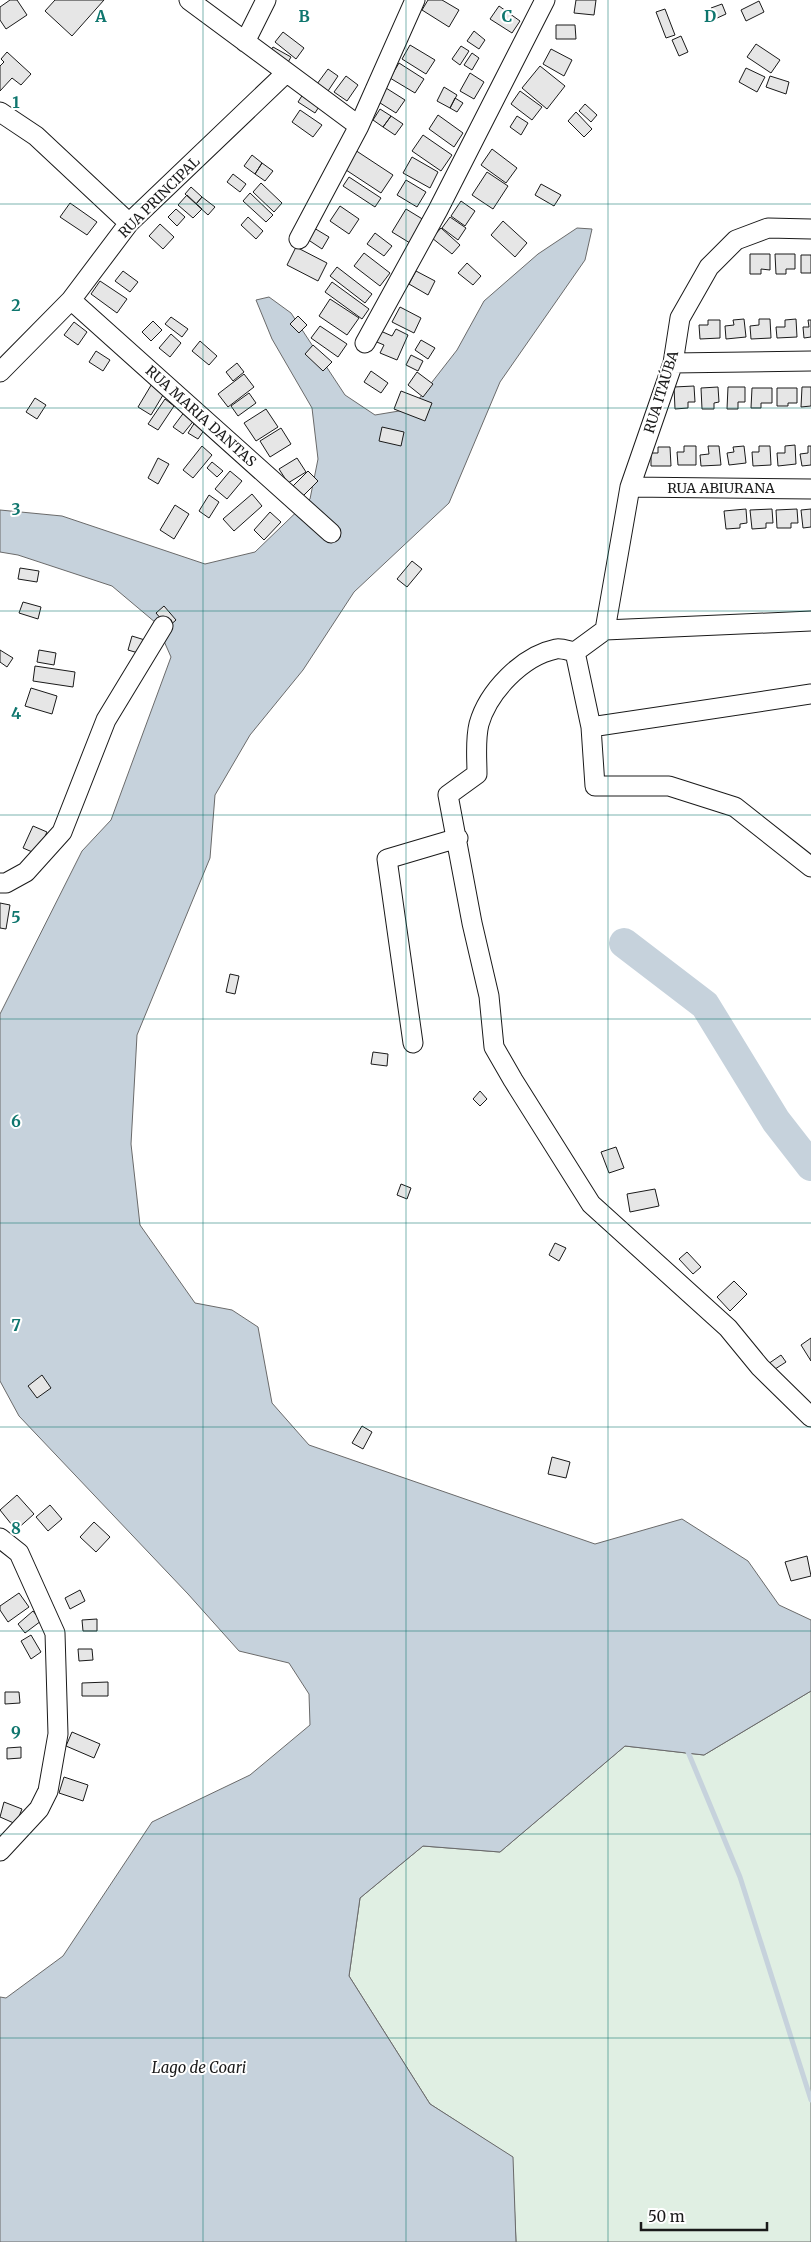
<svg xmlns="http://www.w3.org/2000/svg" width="811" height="2242" font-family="Merriweather,serif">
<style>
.green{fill:#e0efe3;stroke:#6a6a6a}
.water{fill:#c6d2dc;stroke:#6a6a6a}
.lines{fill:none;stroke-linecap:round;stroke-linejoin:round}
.stream{stroke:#c6d2dc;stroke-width:5}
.river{stroke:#c6d2dc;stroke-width:30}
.building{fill:#e6e6e6;stroke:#1a1a1a}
.minor-casing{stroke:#1a1a1a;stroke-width:21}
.minor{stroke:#fff;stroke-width:19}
.grid{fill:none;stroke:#0f766e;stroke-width:1;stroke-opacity:0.55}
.labels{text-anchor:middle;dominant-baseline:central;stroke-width:4;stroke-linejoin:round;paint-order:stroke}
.street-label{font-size:14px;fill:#1a1a1a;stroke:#fff}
.water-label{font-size:15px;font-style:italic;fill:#1a1a1a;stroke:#fff}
.grid-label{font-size:16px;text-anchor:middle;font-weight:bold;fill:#0f766e;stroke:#fff;stroke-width:4;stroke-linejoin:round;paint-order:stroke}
</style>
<rect width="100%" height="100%" fill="#fff"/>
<path class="green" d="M811 1691V2242H516L512 2157 430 2104 349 1976 360 1898 423 1846 500 1852 625 1746 704 1755Z"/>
<path class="water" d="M577 228 592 229 585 260 500 382 449 503 354 592 303 670 250 735 215 795 210 858 137 1035 131 1144 140 1225 195 1303 232 1310 258 1327 272 1403 309 1445 595 1544 682 1519 748 1561 779 1605 811 1620V1691L704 1755 625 1746 500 1852 423 1846 360 1898 349 1976 430 2104 513 2157 516 2242H0V1997L6 1998 63 1956 152 1822 250 1775 310 1725 309 1694 289 1663 239 1651 188 1594 19 1416 0 1381V1014L82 851 111 820 171 657 156 623 112 586 18 555 0 552V510L62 516 205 564 255 552 310 499 318 459 312 408 272 339 256 300 269 297 291 313 345 395 375 415 411 409 457 350 484 301 538 254Z"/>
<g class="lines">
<path class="stream" d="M686 1747 740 1877 811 2100"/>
<path class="river" d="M624 943 705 1005 776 1121 811 1166"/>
</g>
<path class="building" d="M10 0H17L27 15 6 29 0 20V7Z
M55 0H104L72 36 45 11Z
M428 0H442L459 10 449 27 422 10Z
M576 0H596L594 15 574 13Z
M759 1 764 12 746 21 741 10Z
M722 4 726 14 715 19 711 8Z
M499 6 520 21 512 33 490 19Z
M665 9 675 35 666 38 656 12Z
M556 25H575L576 39H556Z
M474 31 485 40 479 49 467 41Z
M283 32 304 48 296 59 275 42Z
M681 36 688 52 679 56 672 40Z
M756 44 780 60 771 73 747 57Z
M410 45 435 60 426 74 402 59Z
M461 46 469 51 460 65 452 59Z
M273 47 291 57 287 64 269 53Z
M551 49 572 60 564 76 543 64Z
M7 52 31 74 21 85 12 78 0 91V66L4 62 1 59Z
M472 53 479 58 472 70 464 65Z
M399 63 424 79 415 93 390 78Z
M540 66 565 86 547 109 522 88Z
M746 68 765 77 757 92 739 82Z
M328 69 338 76 328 91 317 84Z
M470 73 484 82 474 99 460 91Z
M346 76 358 85 347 101 334 92Z
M770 76 789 82 786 94 766 87Z
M444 87 457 95 450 108 437 101Z
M386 88 405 100 396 113 377 101Z
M305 91 322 102 315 113 298 102Z
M520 91 542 107 532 120 511 104Z
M455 98 463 103 457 112 450 108Z
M585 104 597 115 591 122 579 111Z
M380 109 391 116 383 127 373 120Z
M300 110 322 125 313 137 292 122Z
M576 112 592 129 584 137 568 121Z
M438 115 463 133 454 147 429 129Z
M391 116 403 124 395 135 383 127Z
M517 116 528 123 521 135 510 127Z
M423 135 452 155 441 171 412 151Z
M492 149 517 168 506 183 481 165Z
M355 150 393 175 381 193 343 168Z
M252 155 262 163 255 174 244 166Z
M412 157 438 172 430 188 403 173Z
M262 163 273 171 265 181 255 174Z
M487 172 508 186 493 209 472 195Z
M233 174 246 184 240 192 227 182Z
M349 177 381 198 375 207 343 186Z
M406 180 426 192 417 207 397 195Z
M261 183 282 203 274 212 253 192Z
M541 184 561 195 554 206 535 195Z
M191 187 202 197 196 204 185 194Z
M250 193 273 215 266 222 243 201Z
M187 195 202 209 193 218 178 205Z
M202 197 215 207 208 215 196 204Z
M461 201 475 211 465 226 451 216Z
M70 203 97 222 87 235 60 217Z
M340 206 359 219 349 234 330 221Z
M176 209 185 217 177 226 168 217Z
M406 209 424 220 410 243 392 232Z
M248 217 263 231 256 239 241 225Z
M450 217 466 228 458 240 442 228Z
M503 221 527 243 515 257 491 235Z
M160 224 174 237 163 249 149 236Z
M314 228 329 237 322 249 307 239Z
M441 228 460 245 452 254 432 238Z
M375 233 392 246 384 256 367 244Z
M296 247 327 263 318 281 287 265Z
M364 253 390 273 380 286 354 266Z
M750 254H770V270L761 269V274H750Z
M775 254H795V269H786V274H776Z
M801 255H811V273H801Z
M467 263 481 276 473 285 458 273Z
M337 267 372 294 365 303 330 276Z
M123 271 138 282 130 292 115 281Z
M416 271 435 281 428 295 409 284Z
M100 281 127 299 117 313 91 294Z
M332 282 369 309 362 319 325 292Z
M330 299 359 318 347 335 319 316Z
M400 307 421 318 414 333 392 322Z
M298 316 307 325 299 333 290 324Z
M171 317 188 329 182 337 165 324Z
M744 319 746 337 726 339 725 326 734 325 733 320Z
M759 319H770L771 338 751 339 750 326 759 325Z
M796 319 797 337 777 338 776 327H785V320Z
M708 320H720V338L700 339 699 325H708Z
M808 320H811V337L804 338 803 327H809Z
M153 321 162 330 151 341 142 332Z
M74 322 87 332 78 345 64 335Z
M320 326 347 344 338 357 311 338Z
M376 329 392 336 396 329 408 335 397 360 380 353 384 345 372 340Z
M171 334 181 343 170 357 159 348Z
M421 340 435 348 428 359 415 350Z
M200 341 217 356 209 365 192 351Z
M313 345 332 362 323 371 305 354Z
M96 351 110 360 103 371 89 362Z
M411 355 423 361 418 371 406 365Z
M237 363 244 372 233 381 226 372Z
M371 371 388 383 381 393 364 382Z
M417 372 433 384 423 397 408 385Z
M244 374 254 387 228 407 218 394Z
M153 382 166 390 151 415 138 407Z
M694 386 695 402H688V408L675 409 674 387Z
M718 387 719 402 714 403V409H702L701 388Z
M728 387H745V402H738V409H727Z
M802 387H811V406L801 407Z
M752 388H772V403H761V408H751Z
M777 388H797V403H788V406H777Z
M401 391 432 403 425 421 394 409Z
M249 393 256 403 238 416 231 406Z
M35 398 46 405 37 419 26 412Z
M165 399 174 406 158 430 148 424Z
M266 409 278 427 256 441 244 423Z
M185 411 195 419 183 434 173 427Z
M197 419 207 426 198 439 188 433Z
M382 427 404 432 401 446 379 441Z
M281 428 291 444 270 457 260 441Z
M795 445 796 464 778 466 777 453H785V446Z
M202 446 212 455 193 478 183 470Z
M684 446H696V465H678L677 452H684Z
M708 446H719L721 465 701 466 700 455 709 454Z
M744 446 746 463 729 465 727 453 734 452 733 447Z
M759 446H770L771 465 753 466 752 452H759Z
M808 446H811V465L802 466 800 454 808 453Z
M658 447H670L671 466H651V453H658Z
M158 458 169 464 158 484 148 478Z
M297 458 306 472 288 483 279 469Z
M212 462 223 471 217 477 207 468Z
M230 471 242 481 227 499 215 489Z
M308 471 318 481 302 497 292 487Z
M252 494 262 506 234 531 223 519Z
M209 495 219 502 209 518 199 511Z
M175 505 189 514 174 539 160 530Z
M746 509 747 523 740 524V528L726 529 724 511Z
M772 509 773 523H766V528L752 529 750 510Z
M797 509 798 523H791V528H777L776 510Z
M811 509V527L803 528 801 510Z
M270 512 281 522 264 540 254 530Z
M412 561 422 569 407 587 397 579Z
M20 568 39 571 37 582 18 579Z
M23 602 41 607 38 619 19 613Z
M164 606 176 620 168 627 156 613Z
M132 636 148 641 145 655 128 650Z
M0 650 13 658 7 667 0 662Z
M39 650 56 653 54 665 37 662Z
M35 666 75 672 73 687 33 681Z
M31 688 57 696 52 714 25 706Z
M33 826 47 832 37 854 23 848Z
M0 903 10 905 6 929 0 928Z
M230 974 239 976 235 994 226 992Z
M373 1052 388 1054 387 1066 371 1064Z
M480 1091 487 1099 480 1106 473 1099Z
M616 1147 624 1168 609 1173 601 1152Z
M401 1184 411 1188 407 1199 397 1195Z
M655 1189 659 1206 630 1212 627 1194Z
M555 1243 566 1248 559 1261 549 1255Z
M687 1252 701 1267 693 1274 679 1259Z
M734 1281 747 1294 730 1311 717 1297Z
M811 1338V1361L801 1345Z
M781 1355 786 1362 772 1371 768 1364Z
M42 1375 51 1388 37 1398 28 1386Z
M362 1426 372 1432 363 1449 352 1443Z
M552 1457 570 1462 566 1478 548 1474Z
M17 1495 34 1514 16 1530 0 1510Z
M50 1505 62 1519 48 1531 36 1517Z
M94 1522 110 1537 96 1552 80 1537Z
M807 1556 811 1576 791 1581 785 1562Z
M80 1590 85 1601 70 1609 65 1598Z
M19 1593 29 1607 8 1622 0 1610V1606Z
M33 1611 41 1621 25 1633 18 1624Z
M97 1619V1631H83L82 1620Z
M31 1635 41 1652 31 1659 21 1641Z
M78 1649H92L93 1660 79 1661Z
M108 1682V1696H82V1683Z
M5 1692H19L20 1703 5 1704Z
M72 1732 100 1744 94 1758 66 1746Z
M21 1747V1758L7 1759V1748Z
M64 1777 88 1785 83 1801 59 1793Z
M4 1802 22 1809 16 1824 0 1817Z"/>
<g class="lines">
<g class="minor-casing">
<path id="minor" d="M189 0 359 126
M245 42 266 0
M0 112 36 136 129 223
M811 229 768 228 736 240 709 267 680 318 673 363 630 487 605 630 575 652C569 651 562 648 556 649 522 656 488 692 479 724 475 740 477 758 477 774L448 795 472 923 489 996 494 1047 513 1080 591 1204 728 1328 760 1367 811 1417
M299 239 359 126 415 0
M71 300 331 533
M365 343 438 210 545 0
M673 363 811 361
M0 372 71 300 129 223 286 73
M630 487 811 489
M605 630 811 621
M575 652 591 727 595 786H669L735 807 811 867
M591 727 811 694
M0 883H6L26 872 62 832 106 720 163 626
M413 1043 387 859 458 838
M0 1538 19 1553 55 1633 58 1734 48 1791 39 1809 0 1851"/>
</g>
<use href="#minor" class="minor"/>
</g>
<path class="grid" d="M203 0V2242M406 0V2242M608 0V2242M0 204H811M0 408H811M0 611H811M0 815H811M0 1019H811M0 1223H811M0 1427H811M0 1631H811M0 1834H811M0 2038H811"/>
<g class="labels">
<g class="street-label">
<text transform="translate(159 197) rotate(-45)">RUA PRINCIPAL</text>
<text transform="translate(661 392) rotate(-73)">RUA ITAÚBA</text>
<text transform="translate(201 416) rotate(42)">RUA MARIA DANTAS</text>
<text x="721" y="488">RUA ABIURANA</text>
</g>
<g class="water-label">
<text x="199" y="2067">Lago de Coari</text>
</g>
</g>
<g class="grid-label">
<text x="101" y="22">A</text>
<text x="304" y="22">B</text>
<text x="507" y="22">C</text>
<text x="710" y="22">D</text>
<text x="16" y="108">1</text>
<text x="16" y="311">2</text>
<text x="16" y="515">3</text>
<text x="16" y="719">4</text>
<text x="16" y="923">5</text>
<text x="16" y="1127">6</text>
<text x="16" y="1331">7</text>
<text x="16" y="1534">8</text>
<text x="16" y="1738">9</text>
</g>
<path d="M641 2222v8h126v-8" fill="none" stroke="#1a1a1a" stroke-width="2.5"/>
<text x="648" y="2222" font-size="15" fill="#1a1a1a" stroke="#ffffff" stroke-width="4" paint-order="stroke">50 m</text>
</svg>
